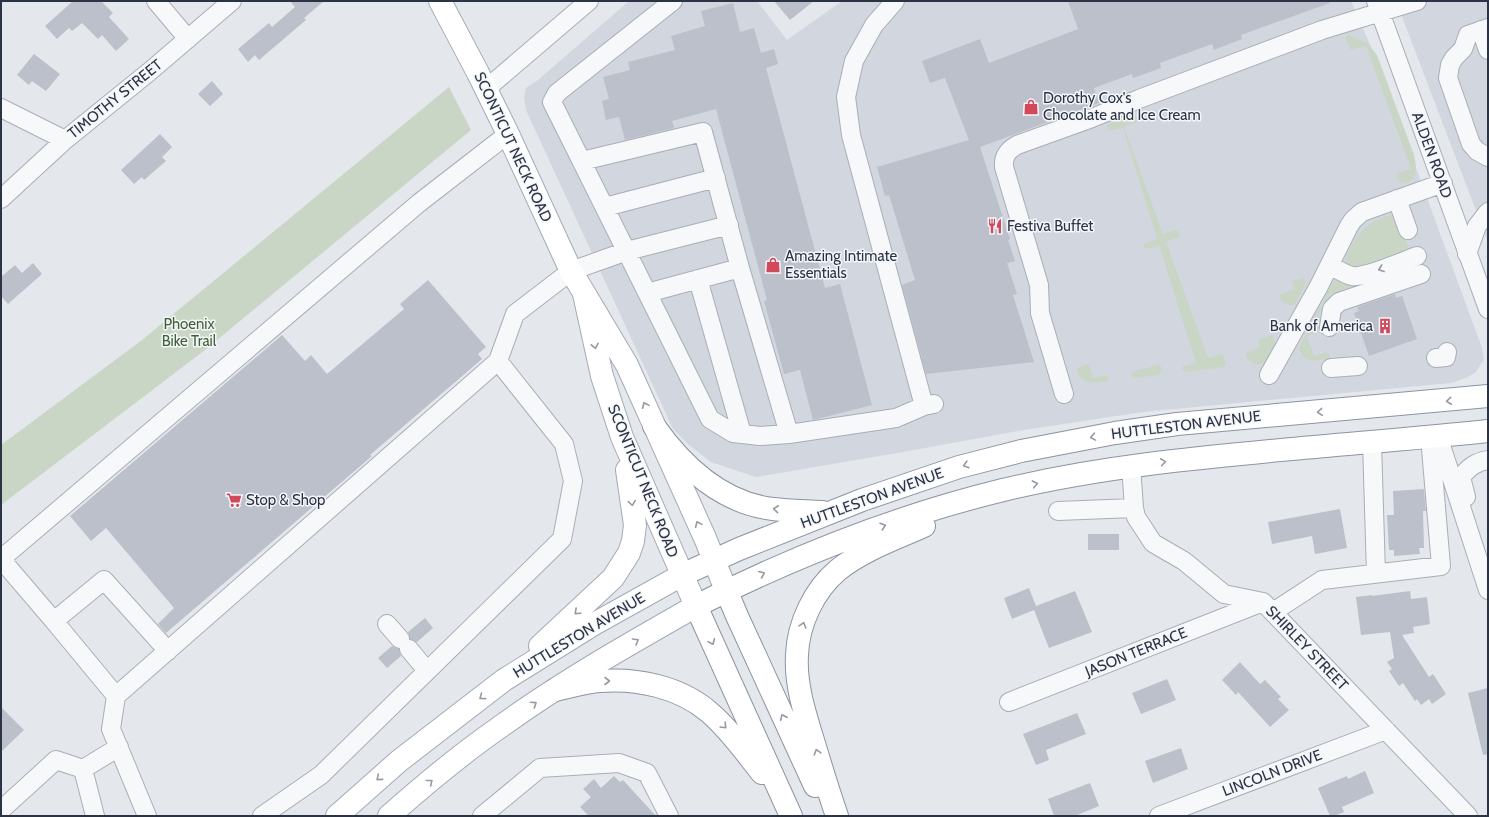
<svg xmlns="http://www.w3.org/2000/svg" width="1489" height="817" font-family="Cabin,sans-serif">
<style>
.built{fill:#d2d6de}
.green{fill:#c9d6c5}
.building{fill:#bbc0ca}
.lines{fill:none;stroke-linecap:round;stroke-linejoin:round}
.minor-casing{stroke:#a9aeb7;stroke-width:20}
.major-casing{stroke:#a3abb8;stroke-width:24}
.highway-casing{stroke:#8b94a3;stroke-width:24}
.minor{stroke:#f7f8fa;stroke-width:18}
.major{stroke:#fff;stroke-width:22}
.highway{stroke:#fff;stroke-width:22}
.oneway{stroke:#9196a0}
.oneway2{stroke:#959aa2}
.labels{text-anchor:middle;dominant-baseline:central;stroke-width:3;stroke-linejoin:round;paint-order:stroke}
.poi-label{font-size:15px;fill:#2b3445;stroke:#f4f6f9;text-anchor:start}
.street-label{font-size:15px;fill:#2b3445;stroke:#f4f6f9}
.park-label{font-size:15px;fill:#3f6138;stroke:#f4f6f9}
</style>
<rect width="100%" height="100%" fill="#e4e7ec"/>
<path class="built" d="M629 1H757L787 40 842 1H1351L1375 56 1482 348 1484 359 1476 372 1468 377 1451 383 1143 412 1024 430 903 452 756 477 711 462 689 445 673 429 526 110 524 98 526 88 538 80Z
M1396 1H1488V242Z"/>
<path class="green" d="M1349 35 1368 44 1377 55 1414 155C1417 166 1418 184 1402 183L1398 180 1396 175 1398 173 1411 169 1366 46 1350 50 1346 39V36Z
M449 87 471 130 205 350 1 505V445L142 340Z
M1131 112 1135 113 1138 121 1124 127 1163 234 1175 230 1178 231 1180 235 1179 237 1166 242 1208 358 1220 354 1223 355 1226 363 1224 367 1186 372 1182 369 1183 366 1196 363 1159 245 1147 249 1143 246 1145 243 1157 239 1123 128 1112 131 1107 129V125L1109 124Z
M1392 215 1399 219 1408 247 1407 252 1360 270 1346 265C1344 258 1348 253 1351 247 1361 228 1371 220 1392 215Z
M1303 278 1306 282 1296 303C1291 307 1284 305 1280 299V295L1295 289 1292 281Z
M1338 279 1363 280 1350 285V287L1331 294 1325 302 1323 301 1332 284Z
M1320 306 1322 308 1318 316 1320 330 1307 336 1314 356 1327 352 1329 354 1330 357 1328 359 1310 361 1302 355 1299 348Z
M1272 335C1273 339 1276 344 1276 348 1276 358 1260 370 1250 361 1247 358 1246 357 1246 353L1260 347 1258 340Z
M1089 364 1093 378 1108 375 1109 380C1097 384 1078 385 1077 368Z
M1158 365 1161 366 1162 370 1159 375 1136 378 1132 376V373L1133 372Z"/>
<path class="building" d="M73 1H101L113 13 109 17 129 39 116 51 102 35 98 39 82 23 72 31 69 28 57 39 45 26Z
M290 1H324L304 18 306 20 259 60 255 55 248 62 238 49 269 23 272 27 295 7Z
M774 1H814L790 20Z
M1068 1H1329L1330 3 1241 35 1242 39 1214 50 1212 44 1160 63 1161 68 1133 78 1132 74 1094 88 1099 103 980 147 1010 239 1008 240 1015 261 1007 263 1017 294 1013 295 1034 362 926 374 902 285 915 280 889 195 885 196 877 167 969 140 945 78 930 83 922 61 980 39 989 63 1078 29Z
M733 3 740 32 754 28 761 53 774 49 778 64 766 68 825 288 840 284 872 405 813 420 800 370 784 374 764 301 767 300 716 109 672 121 674 128 625 140 619 117 606 120 602 101 609 99 603 77 630 70 628 62 675 50 671 36 705 26 701 11Z
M34 54 60 74 46 91 32 81 29 85 17 75Z
M212 81 223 94 210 106 198 94Z
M160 134 172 147 162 157 166 161 144 180 142 177 134 184 121 170Z
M33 263 42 274 8 304 1 296V277L15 265 22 273Z
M428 280 486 347 478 354 482 359 370 455 372 456 166 633 158 624 174 608 106 528 91 541 70 516 282 335 305 361 311 355 327 374 404 309 400 304Z
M1395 294 1396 298 1402 296 1417 339 1369 356 1354 313 1359 311 1357 307Z
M1424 489 1426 511H1423L1424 548H1419L1420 554 1394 556V550H1389L1387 515H1394L1393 491Z
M1340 509 1347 548 1315 554 1312 536 1272 544 1268 522Z
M1088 534H1119V550H1088Z
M1029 588 1036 606 1075 591 1092 632 1049 648 1034 610 1012 619 1004 598Z
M1410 591 1411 599 1427 597 1430 624 1413 627 1414 633 1402 635 1429 677 1433 674 1446 694 1432 704 1429 699 1421 705 1417 699 1415 701 1403 683 1399 686 1389 671 1392 669 1387 662 1394 658 1390 632 1361 635 1356 597 1372 595V596Z
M425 618 433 628 417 642 410 639 408 632Z
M392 646 399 649 401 656 387 668 378 658Z
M1240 662 1260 684 1265 680 1281 697 1278 699 1289 710 1270 727 1238 692 1236 695 1222 680Z
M1167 679 1176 700 1141 714 1132 693Z
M1488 688V754L1483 755 1468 693Z
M1 707 24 730 1 752Z
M1077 713 1086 734 1046 750 1049 760 1036 765 1023 734Z
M1181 748 1188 769 1153 783 1145 761Z
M1365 771 1374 793 1342 807 1344 812 1334 816H1330L1318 788 1347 776 1348 779Z
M614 776 620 782 623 780 656 816H589L580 807 591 797 583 789 594 779 601 788Z
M1090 783 1099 806 1075 816H1054L1048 799Z"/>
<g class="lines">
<g class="minor-casing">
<path id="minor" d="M156 1 188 39
M673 1 557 93 552 102 710 419 733 433 760 436 789 434 896 418 924 406 934 404
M895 1 874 25 854 61 846 97 851 135 924 406
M1376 1 1488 309
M1488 28 1468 35 1463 49 1454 58 1450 65 1448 78 1471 144 1477 151 1488 157
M1481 30 1488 50
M486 89 589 1
M1 108 65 140
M582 161 703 132 740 268 789 434
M1 199 65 140 149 72 232 1
M1397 199 1408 230
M605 207 716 178
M1467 254 1477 226 1488 212
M1330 265C1337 269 1344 274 1352 276 1366 278 1403 261 1417 256
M698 279 742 434
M647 293 740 268
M1329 327 1332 309 1339 302 1421 274
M1436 358 1446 357 1447 352
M1331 368 1358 366
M1269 375 1319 286 1349 226 1353 220 1362 212 1443 183
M1064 394 1040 313 1039 285 1004 167C1003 156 1008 150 1017 145L1092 118 1139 99 1322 30 1417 1
M1438 436 1488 590
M1372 442 1376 574
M1131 466 1134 508 1136 517 1153 543 1184 561 1224 594 1263 602 1468 816
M1466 497 1461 477C1469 467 1476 462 1488 460
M1058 511 1134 508
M1273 612 1322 580 1441 566 1430 437
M54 621 1 559 419 203 508 134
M387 624 400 639
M409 649 427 671
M116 696 54 621 104 580 168 651
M1009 702 1263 602
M83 769 95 816
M1 810 56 760 83 769 119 747
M147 816 111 729 116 696 498 361 515 314 571 271 627 251 729 225
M262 816 321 775 562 539 573 481 564 444 498 361
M482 816 540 768 619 763 647 773 669 816
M1159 816 1386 730"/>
</g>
<g class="major-casing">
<path id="major" d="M440 1 478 73 508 134 571 271 627 365 705 538 726 590
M540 646 613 578 629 553 633 541 635 525 627 470
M337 816 399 761 504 680 594 624 682 575
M389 816C424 785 461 754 500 727 562 682 629 644 696 606L622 437 602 376 584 294"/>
</g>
<g class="highway-casing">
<path id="highway" d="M654 426C683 467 722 503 773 509 789 511 806 511 822 512
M682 575 739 549 862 500 959 467 1021 451 1115 433 1177 424 1488 396
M726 590 737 616 815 786
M555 690C569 687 585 682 600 681 637 678 680 687 709 712 730 730 745 752 762 773
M791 816 696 606C793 557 897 516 1003 490 1098 467 1195 458 1292 449 1357 443 1423 438 1488 431
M837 816C829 793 822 770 815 747 806 717 795 686 797 655 798 624 814 590 838 570 863 550 895 539 924 526"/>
</g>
<use href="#minor" class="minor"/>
<use href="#major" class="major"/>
<use href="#highway" class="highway"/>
</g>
<defs><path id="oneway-chevron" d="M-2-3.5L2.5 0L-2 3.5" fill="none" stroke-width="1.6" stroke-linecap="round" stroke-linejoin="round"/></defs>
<use class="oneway" href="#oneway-chevron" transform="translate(1381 269) rotate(160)"/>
<g class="oneway2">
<use href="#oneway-chevron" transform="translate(595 346) rotate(78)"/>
<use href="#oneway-chevron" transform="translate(1449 401) rotate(174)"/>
<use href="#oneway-chevron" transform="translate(645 405) rotate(-114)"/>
<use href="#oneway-chevron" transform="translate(1320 412) rotate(175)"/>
<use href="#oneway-chevron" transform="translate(1093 437) rotate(170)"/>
<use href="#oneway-chevron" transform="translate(1163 462) rotate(-8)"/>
<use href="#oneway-chevron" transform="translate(966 465) rotate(164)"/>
<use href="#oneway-chevron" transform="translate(1035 484) rotate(-11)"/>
<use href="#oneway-chevron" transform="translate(632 503) rotate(82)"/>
<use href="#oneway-chevron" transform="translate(776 509) rotate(-174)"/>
<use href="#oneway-chevron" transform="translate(698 524) rotate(-114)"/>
<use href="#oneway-chevron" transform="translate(883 526) rotate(-18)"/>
<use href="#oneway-chevron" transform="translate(762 574) rotate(-23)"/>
<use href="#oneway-chevron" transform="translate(577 612) rotate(138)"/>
<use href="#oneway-chevron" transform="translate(803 625) rotate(-73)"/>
<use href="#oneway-chevron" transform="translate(636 641) rotate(-30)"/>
<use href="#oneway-chevron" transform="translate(712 642) rotate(66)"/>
<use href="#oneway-chevron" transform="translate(607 681)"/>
<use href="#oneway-chevron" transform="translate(482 697) rotate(143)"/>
<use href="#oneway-chevron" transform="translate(534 704) rotate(-34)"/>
<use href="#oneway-chevron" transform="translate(783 717) rotate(-115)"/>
<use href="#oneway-chevron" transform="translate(724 726) rotate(46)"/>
<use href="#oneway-chevron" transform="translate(817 752) rotate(-107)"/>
<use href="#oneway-chevron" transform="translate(379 778) rotate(139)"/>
<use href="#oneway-chevron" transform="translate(430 782) rotate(-39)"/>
</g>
<defs>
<g id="shop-bare" transform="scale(1.2)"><path d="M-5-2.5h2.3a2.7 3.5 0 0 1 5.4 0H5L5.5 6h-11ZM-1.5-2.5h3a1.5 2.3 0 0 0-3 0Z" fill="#d1495b" stroke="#f4f6f9" stroke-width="2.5" paint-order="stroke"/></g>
<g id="restaurant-bare" transform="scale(1.2)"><path d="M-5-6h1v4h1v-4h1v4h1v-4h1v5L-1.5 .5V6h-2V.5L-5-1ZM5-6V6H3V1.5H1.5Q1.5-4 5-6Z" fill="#d1495b" stroke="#f4f6f9" stroke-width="2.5" paint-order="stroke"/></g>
<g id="building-bare" transform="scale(1.2)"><path d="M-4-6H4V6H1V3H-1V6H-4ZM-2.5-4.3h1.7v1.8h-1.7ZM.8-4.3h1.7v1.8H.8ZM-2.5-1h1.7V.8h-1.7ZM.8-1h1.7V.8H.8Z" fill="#d1495b" stroke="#f4f6f9" stroke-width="2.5" paint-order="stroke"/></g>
<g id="supermarket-bare" transform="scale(1.2)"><path d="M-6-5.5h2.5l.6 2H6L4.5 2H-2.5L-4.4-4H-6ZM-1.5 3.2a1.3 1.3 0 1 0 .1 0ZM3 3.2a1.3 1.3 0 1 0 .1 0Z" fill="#d1495b" stroke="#f4f6f9" stroke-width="2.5" paint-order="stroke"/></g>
</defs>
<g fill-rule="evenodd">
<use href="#shop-bare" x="1031" y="107"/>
<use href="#restaurant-bare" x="995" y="226"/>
<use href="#shop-bare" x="773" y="265"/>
<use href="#building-bare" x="1385" y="326"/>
<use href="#supermarket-bare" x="234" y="500"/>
</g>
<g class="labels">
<g class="poi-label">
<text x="1043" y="98">Dorothy Cox's<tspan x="1043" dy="17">Chocolate and Ice Cream</tspan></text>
<text x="1007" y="226">Festiva Buffet</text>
<text x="785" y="256">Amazing Intimate<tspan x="785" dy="17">Essentials</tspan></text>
<text x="1373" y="326" text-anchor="end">Bank of America</text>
<text x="246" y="500">Stop &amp; Shop</text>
</g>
<g class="street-label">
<text transform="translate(115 99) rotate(-39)">TIMOTHY STREET</text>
<text transform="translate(513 147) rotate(65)">SCONTICUT NECK ROAD</text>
<text transform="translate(1432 155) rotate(70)">ALDEN ROAD</text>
<text transform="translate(1186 425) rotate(-7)">HUTTLESTON AVENUE</text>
<text transform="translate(643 481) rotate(68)">SCONTICUT NECK ROAD</text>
<text transform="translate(872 498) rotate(-20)">HUTTLESTON AVENUE</text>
<text transform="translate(579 635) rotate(-31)">HUTTLESTON AVENUE</text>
<text transform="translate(1307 648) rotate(46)">SHIRLEY STREET</text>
<text transform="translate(1136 652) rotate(-22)">JASON TERRACE</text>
<text transform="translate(1272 773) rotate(-21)">LINCOLN DRIVE</text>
</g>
<g class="park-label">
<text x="189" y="324">Phoenix<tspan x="189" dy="17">Bike Trail</tspan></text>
</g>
</g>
<rect width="1489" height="817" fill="none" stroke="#2b3445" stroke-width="4"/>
</svg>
